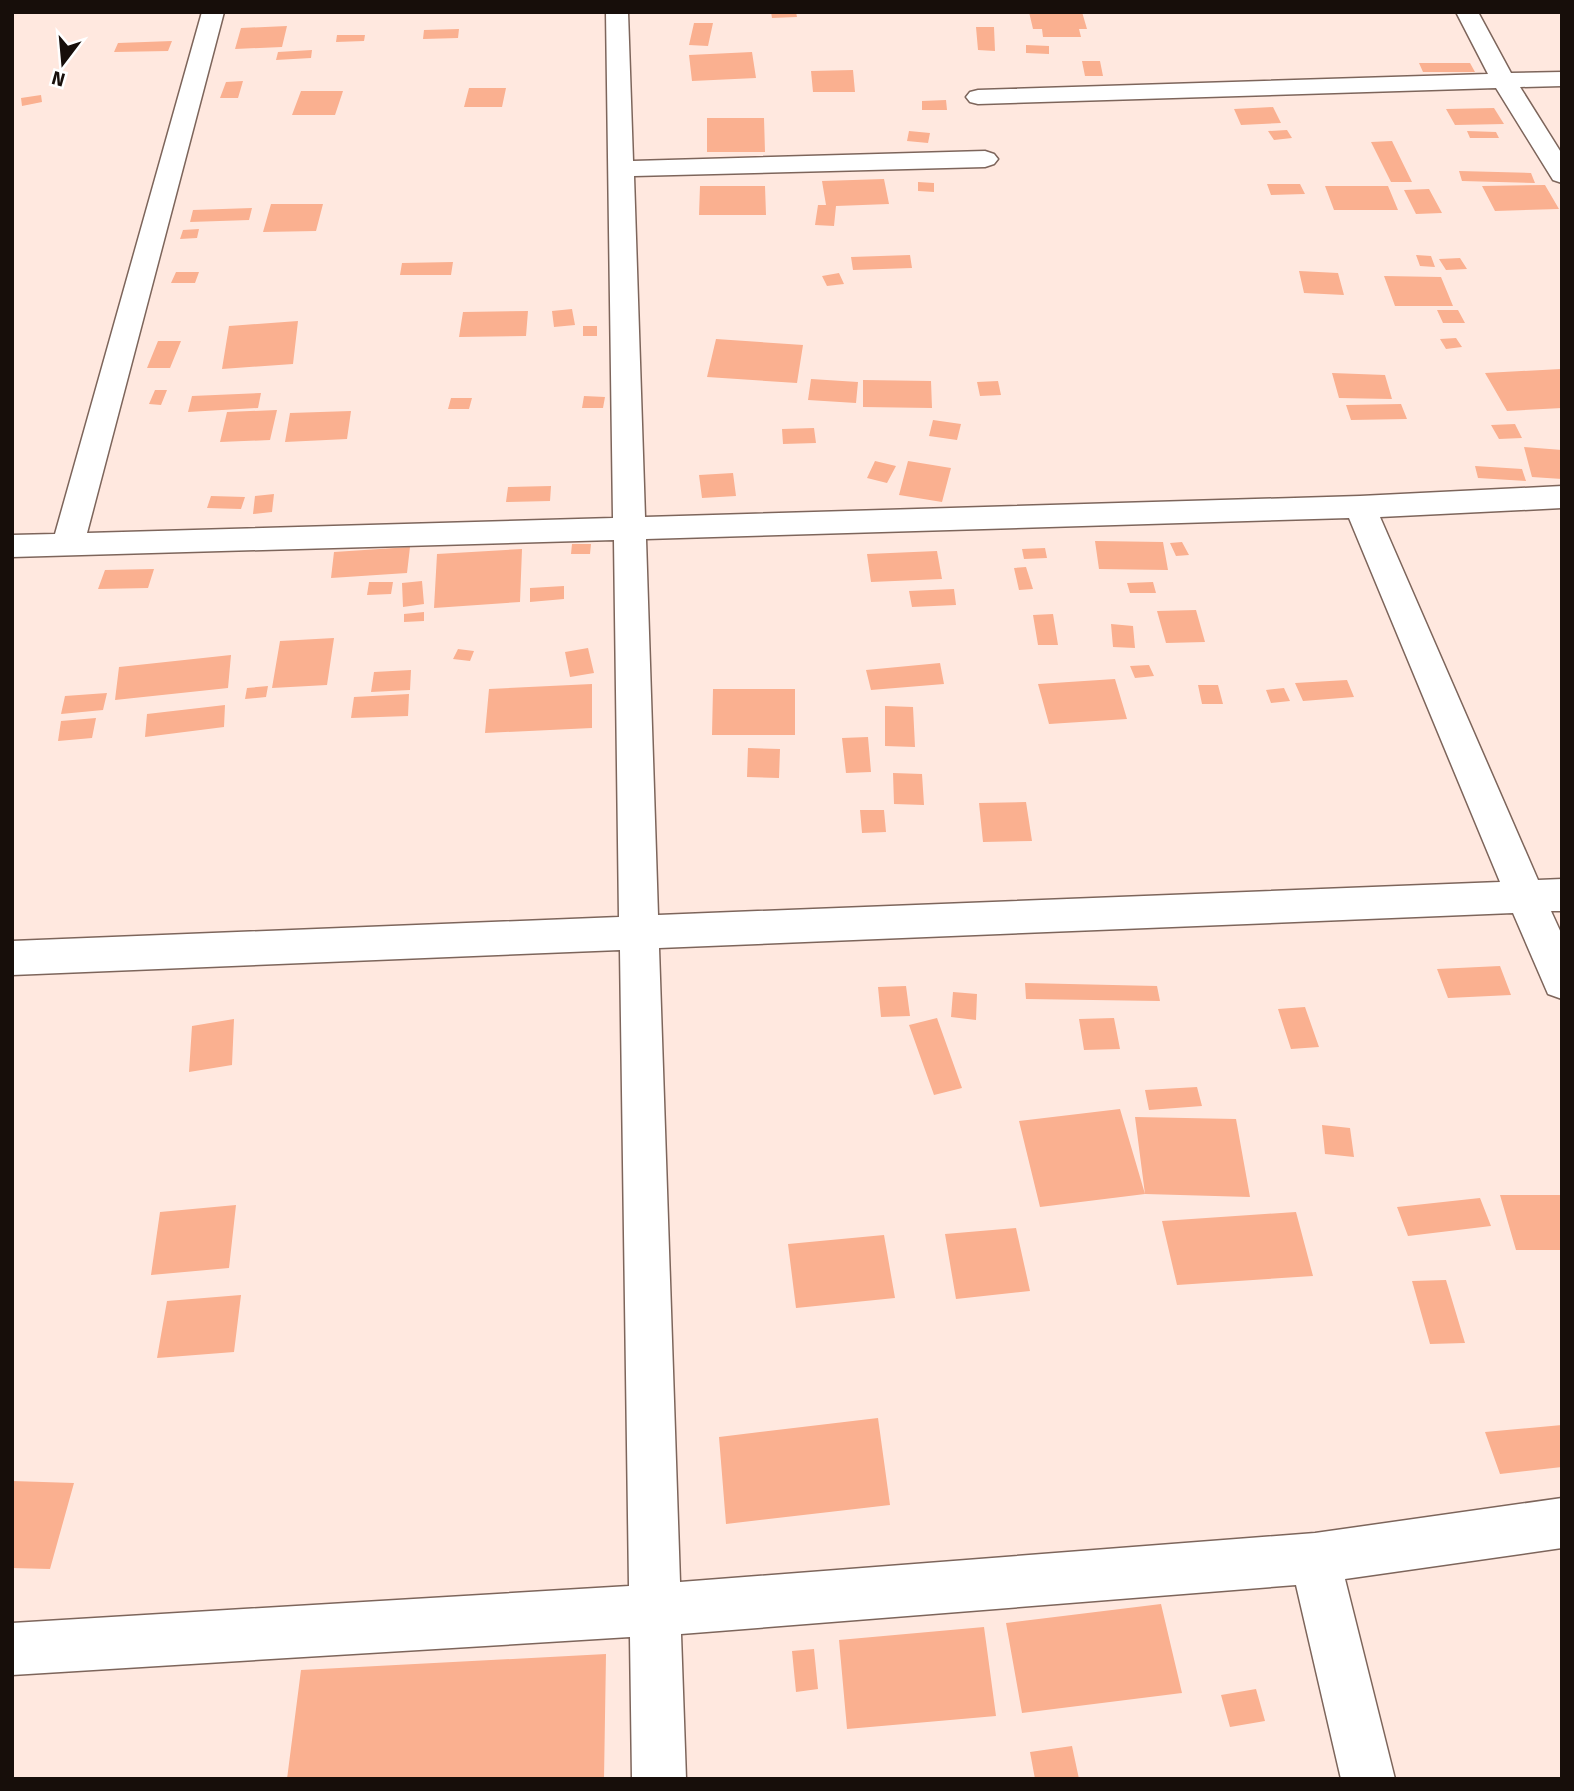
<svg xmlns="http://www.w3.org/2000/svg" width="1574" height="1791" font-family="'Fira Sans',sans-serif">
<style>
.building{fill:#fab090}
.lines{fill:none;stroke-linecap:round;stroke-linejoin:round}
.minor-casing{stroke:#7d655b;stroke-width:3}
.minor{fill:#fff;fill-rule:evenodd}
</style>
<rect width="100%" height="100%" fill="#ffe8df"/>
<path class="building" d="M771 12H796L797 17 772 18Z
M1029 12H1082L1087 29H1079L1081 37H1043L1042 29H1033Z
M694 23H713L708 46 689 45Z
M287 26 282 47 235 49 241 28Z
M976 27H994L995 51 978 50Z
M459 29 458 38 423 39 424 30Z
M337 35H365L364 41 336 42Z
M172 41 168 51 114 52 118 43Z
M1026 45 1049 46V54L1026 53Z
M312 50 311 58 276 60 278 52Z
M752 52 756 78 692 81 689 55Z
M1082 61H1100L1103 76H1085Z
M1419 63H1470L1475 72H1423Z
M853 70 855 92H813L811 71Z
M243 81 238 98H220L226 82Z
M469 88H506L502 107H464Z
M301 91H343L335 115H292Z
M41 95 42 102 22 106 21 98Z
M946 100 947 110H922V101Z
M1273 107 1281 123 1241 125 1234 109Z
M1494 108 1504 124 1455 125 1446 109Z
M707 118H764L765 152H707Z
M1287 130 1292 138 1274 140 1268 131Z
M909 131 930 133 928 143 907 141Z
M1467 131 1496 132 1499 138H1470Z
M1392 141 1412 182H1391L1371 142Z
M1459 171 1531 173 1535 183 1462 181Z
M884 179 889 204 836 206 834 226 815 225 818 205H826L822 181Z
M918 182 934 183V192L918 191Z
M1267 184H1300L1305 194 1271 195Z
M1545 185 1559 209 1495 211 1482 186Z
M700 186H765L766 215H699Z
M1325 186H1388L1398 210H1334Z
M1429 189 1442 213 1416 214 1404 190Z
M271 204H323L316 231 263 232Z
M252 208 249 220 190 222 193 210Z
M199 229 197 238 180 239 183 230Z
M910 255 912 268 853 270 851 257Z
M1416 255 1431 256 1435 267 1420 266Z
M1460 258 1467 269 1446 270 1439 259Z
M453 262 451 275H400L402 263Z
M1299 271 1338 273 1344 295 1304 293Z
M176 272H199L195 283H171Z
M839 273 844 284 827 286 822 276Z
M1384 276 1441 277 1453 306H1395Z
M572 309 575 325 554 327 552 311Z
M1437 310H1458L1465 323H1443Z
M528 311 526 336 459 337 463 312Z
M298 321 293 364 222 369 229 326Z
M583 326H597V336H583Z
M1456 338 1462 347 1446 349 1440 339Z
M716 339 803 345 797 383 707 377Z
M158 341H181L170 368H147Z
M1561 369 1562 408 1507 411 1485 373Z
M1332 373 1385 375 1392 399 1339 398Z
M811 379 858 382 856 403 808 400Z
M863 380 931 381 932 408 863 407Z
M998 381 1001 395 980 396 977 382Z
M155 390H167L161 405 149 404Z
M261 393 258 408 188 412 192 396Z
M584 396 605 397 603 408H582Z
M451 398H472L469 409H448Z
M1401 404 1407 419 1351 420 1346 405Z
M277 410 270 440 220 442 227 412Z
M351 411 347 439 285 442 290 413Z
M933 420 961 424 957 440 929 436Z
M1515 424 1522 438 1499 439 1491 425Z
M814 428 816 443 783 444 782 429Z
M1524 447 1562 450V479L1532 477Z
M875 461 896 466 887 483 867 478Z
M908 461 951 468 942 502 899 495Z
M1475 466 1522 469 1526 481 1478 478Z
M733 473 736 496 702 498 699 475Z
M551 486 550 501 506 502 508 487Z
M274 494 272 512 253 514 255 496Z
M211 496 245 497 241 509 207 508Z
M1095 541 1163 542 1168 570 1099 569Z
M1182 542 1189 555 1176 556 1170 543Z
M572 544H591L590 554H571Z
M410 547 407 573 331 578 334 552Z
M1045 548 1047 558 1024 559 1022 549Z
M522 549 520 602 434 608 437 554Z
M937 551 942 579 871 582 867 554Z
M1026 567 1033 589 1019 590 1014 568Z
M154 569 148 588 98 589 105 570Z
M422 581 424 604 403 607 402 583Z
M369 582H393L391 594 367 595Z
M1153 582 1156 593H1130L1127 583Z
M564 586V599L530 602V588Z
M954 589 956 605 912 607 909 591Z
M1196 610 1205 642 1166 643 1157 611Z
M424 612V621L404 622V614Z
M1053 614 1058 645H1038L1033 615Z
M1111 624 1133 626 1135 648 1113 647Z
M334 638 327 685 272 688 280 641Z
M588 648 594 673 570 677 565 652Z
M458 649 474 651 470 661 453 659Z
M231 655 228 688 115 700 119 667Z
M940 663 944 684 871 690 866 670Z
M1149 665 1154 676 1135 678 1130 666Z
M411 670 410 690 371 692 374 672Z
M1115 679 1127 719 1049 724 1038 684Z
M1347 680 1354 697 1303 701 1295 683Z
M592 684V728L485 733 489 689Z
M1198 685H1218L1223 704H1202Z
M268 686 266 697 245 699 247 688Z
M1284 688 1290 701 1271 703 1266 690Z
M713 689H795V735H712Z
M107 693 103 710 61 714 65 696Z
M409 694 408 716 351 718 354 697Z
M225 705 224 727 145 737 147 714Z
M885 706 913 707 915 747 885 746Z
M96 718 92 738 58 741 61 721Z
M868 737 871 772 846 773 842 738Z
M748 748 780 749 779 778 747 777Z
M893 773 922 774 924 805 894 804Z
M1026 802 1032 841 983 842 979 803Z
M860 810H884L886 832 862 833Z
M1500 966 1511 995 1448 998 1437 969Z
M1025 983 1157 986 1160 1001 1026 999Z
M906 986 910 1016 881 1017 878 987Z
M953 992 977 994 976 1020 951 1017Z
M1305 1007 1319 1047 1291 1049 1278 1009Z
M937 1018 962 1088 934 1095 909 1025Z
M1114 1018 1120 1049 1084 1050 1079 1019Z
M234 1019 232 1065 189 1072 192 1026Z
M1197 1087 1202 1106 1149 1110 1145 1090Z
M1120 1109 1145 1194 1040 1207 1019 1121Z
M1135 1117 1236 1119 1250 1197 1145 1194Z
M1322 1125 1350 1128 1354 1157 1325 1154Z
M1500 1195H1562V1250H1516Z
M1480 1198 1491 1226 1408 1236 1397 1207Z
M236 1205 229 1268 151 1275 160 1212Z
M1296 1212 1313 1276 1177 1285 1162 1221Z
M1016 1228 1030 1291 956 1299 945 1234Z
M884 1235 895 1298 796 1308 788 1244Z
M1446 1280 1465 1343 1430 1344 1412 1281Z
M241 1295 234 1352 157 1358 167 1301Z
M878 1418 890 1505 726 1524 719 1437Z
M1562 1425V1467L1500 1474 1485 1432Z
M12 1481 74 1483 50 1569 12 1568Z
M1161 1604 1182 1693 1022 1713 1006 1623Z
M984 1627 996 1716 847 1729 839 1640Z
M814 1649 818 1689 796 1692 792 1651Z
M606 1654 604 1779H287L301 1670Z
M1256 1689 1265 1721 1230 1727 1221 1695Z
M1072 1746 1079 1779H1035L1030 1752Z"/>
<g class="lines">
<g class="minor-casing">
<path id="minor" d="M202 12H224L87 533 613 518 606 12H628L633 161 985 151 994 154 998 159 994 164 985 167 634 176 645 517 1360 496 1562 486V508L1380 517 1538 880 1562 879V911H1551L1562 935V999L1548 994 1513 913 659 948 680 1582 1315 1533 1562 1498V1548L1345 1579 1395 1779H1341L1296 1585 681 1634 686 1779H632L630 1637 12 1675V1623L629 1586 620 950 12 975V941L619 917 614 540 12 557V535L55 534ZM1349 518 1500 882 658 915 646 539Z
M1456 12H1478L1511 73 1562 72V86L1520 87 1562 154V183L1553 180 1496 88 978 104 970 102 966 97 970 92 978 90 1488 74Z"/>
</g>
<use href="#minor" class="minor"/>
</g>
<rect width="1574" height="1791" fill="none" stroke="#170e0a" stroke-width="28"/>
<g transform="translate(63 63) rotate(196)" stroke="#ffffff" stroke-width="5" paint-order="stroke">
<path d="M0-5L12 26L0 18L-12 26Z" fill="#170e0a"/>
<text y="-10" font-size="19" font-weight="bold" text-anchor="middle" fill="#170e0a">N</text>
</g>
</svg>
